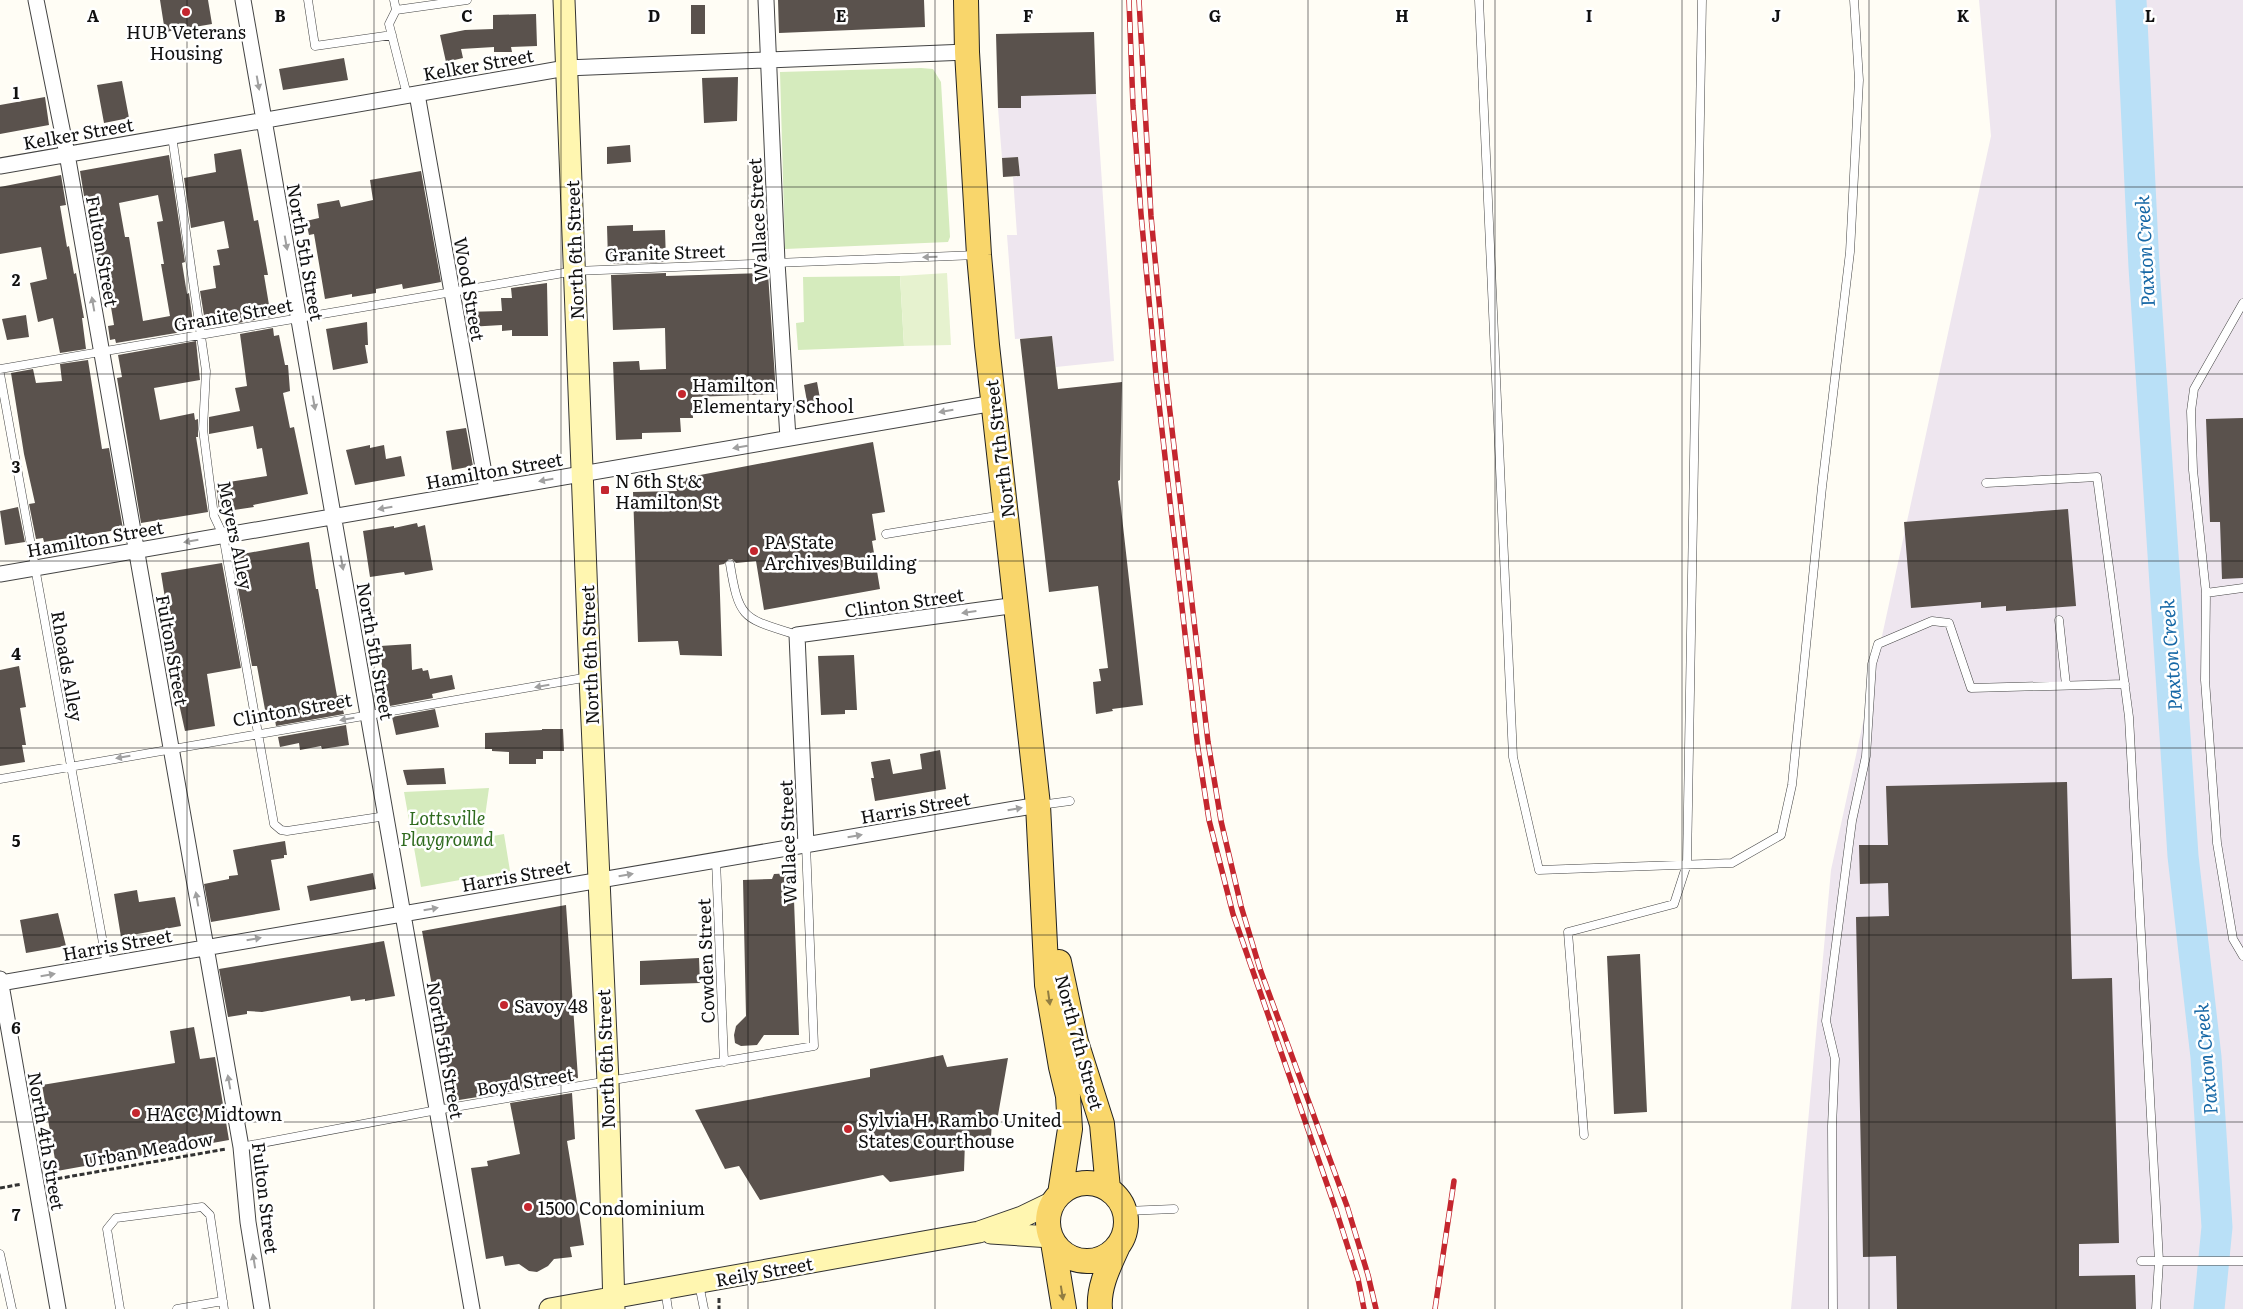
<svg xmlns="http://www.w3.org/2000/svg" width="2243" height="1309" font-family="Literata,serif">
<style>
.industrial{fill:#eee6ef}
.green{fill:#d5ebbd}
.pitch{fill:#e6f2cf}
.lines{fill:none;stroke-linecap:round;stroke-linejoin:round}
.river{stroke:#b9e0f7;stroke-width:31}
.building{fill:#5a524d;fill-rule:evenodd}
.service-casing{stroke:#444;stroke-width:9}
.minor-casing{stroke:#444;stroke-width:17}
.secondary-casing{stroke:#333;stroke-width:23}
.primary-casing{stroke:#222;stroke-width:26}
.path{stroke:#333;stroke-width:3;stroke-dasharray:5 2.5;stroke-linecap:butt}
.service{stroke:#fff;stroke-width:8}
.minor{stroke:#fff;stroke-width:15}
.secondary{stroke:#fff6b0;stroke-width:21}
.primary{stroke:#f9d66b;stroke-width:24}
.rail-casing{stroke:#c4262e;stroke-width:5.5}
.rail{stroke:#fff;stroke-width:4;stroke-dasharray:11;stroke-linecap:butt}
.oneway{fill:#a0a0a0}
.oneway2{fill:#917d42}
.grid{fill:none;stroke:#111;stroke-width:1;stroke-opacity:0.55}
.poi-dot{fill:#c4262e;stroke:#fff;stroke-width:2}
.labels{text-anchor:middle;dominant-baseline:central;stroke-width:5;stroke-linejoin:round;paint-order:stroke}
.poi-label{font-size:18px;fill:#111;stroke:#fff;text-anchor:start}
.street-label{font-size:18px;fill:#111;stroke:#fff}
.park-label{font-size:18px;font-style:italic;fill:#2f6b1f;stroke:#fff}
.water-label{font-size:19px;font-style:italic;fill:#1768a6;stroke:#fff}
.grid-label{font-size:16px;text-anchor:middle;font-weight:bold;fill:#111;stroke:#fff;stroke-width:5;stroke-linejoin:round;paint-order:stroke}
</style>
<rect width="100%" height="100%" fill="#fffdf5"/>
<path class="industrial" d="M1979 0H2243V1309H1791L1831 870 1991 136Z
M1096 94 1114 361 1056 367 1052 336 1015 339 1007 235H1017L1013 177 1020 176 1018 157 1002 158 998 108H1021V96Z"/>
<path class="green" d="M921 68 933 69 941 82 950 237 948 242 785 249 780 72Z
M900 276 904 346 798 350 796 323 804 322 803 277Z
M489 788 482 838 504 834 510 871 421 887 404 792Z"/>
<path class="pitch" d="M947 273 951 345 904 346 900 276Z"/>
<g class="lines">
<path class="river" d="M2131 0 2144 267 2183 856 2206 1057 2217 1227 2209 1309"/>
</g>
<path class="building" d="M160 0H208L212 24 165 32Z
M778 0H924L925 27 779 33Z
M691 5H705V34H691Z
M536 14 537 46 511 47 512 52H494V47L461 49 463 58 446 62 440 35 465 30 493 29V15Z
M1094 32 1096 94 1021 96V108H998L996 34Z
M344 58 348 80 283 90 279 69Z
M738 77 737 121 704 123 702 78Z
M122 81 129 118 104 123 97 85Z
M45 97 49 125 0 134V105Z
M630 145 631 162 607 164V147Z
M241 149 254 221 258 220 268 275H264L271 317 238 323 236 316 205 322 200 291 216 288 213 266 220 265 217 250 229 248 224 221 191 228 184 178 216 172 214 154Z
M169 155 185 262 182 263 187 294 189 293 194 330 116 343 115 339 110 340 108 326 114 325 104 266 100 267 88 201 85 202 80 171ZM158 195 163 221 157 222 164 264H161L170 316 143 321 129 237H125L119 203Z
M1018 157 1020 176 1003 177 1002 158Z
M421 171 441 282 403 289 402 284 376 289V293L352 297V294L325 299 314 234 309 235 306 221 319 218 317 204 339 200 341 207 373 200 370 180Z
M61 175 66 205 60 206 67 247 69 246 74 274 76 273 78 284 84 318H82L86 349 60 353 53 318 38 322 30 283 47 279 41 247 0 254V187Z
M633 225V231L665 230 666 262 610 264V260H608L607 226Z
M666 273V276L768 273 776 394 692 397 693 418H680L681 432 642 433V439L616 440 613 362 639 361 640 370 666 369 665 328 613 330 611 275Z
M547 283 548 336H512V330L502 331V325L468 327 465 312 502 311 501 298H512L511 288Z
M26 315 29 337 7 340 2 319Z
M367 322 368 345H365L368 363 333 370 326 329Z
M273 328 274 336 279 335 285 365H288L290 391 283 393 290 428 294 427 308 494 253 505 254 507 234 510 233 508 219 510 216 484 267 476 262 448 257 449 253 426 209 434V417L240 411 235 388 247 386 240 334Z
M1052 336 1058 389 1122 382 1120 480 1118 481 1143 705 1112 709 1113 711 1096 714 1093 682 1101 681 1099 669 1108 668 1098 586 1049 592 1020 339Z
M196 341 200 380 154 388 160 420 194 413 195 420 198 419V437H196L208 512 141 523 117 378 122 377 118 355Z
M88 360 102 449 109 448 123 529 44 542 43 538 36 539 29 504 35 503 24 454 11 373 33 369 36 383 62 381 60 364Z
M817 382 821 404 808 407 804 385Z
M2243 418V578L2222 579 2220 522H2210L2206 419Z
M466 428 473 466 452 470 446 431Z
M873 442 885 512 872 514 876 540 872 541 880 589 764 610 756 561 736 563 732 559H729L724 564 719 565 722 656 680 655 678 641 638 642 633 492 677 491 674 480Z
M370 445V448L384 445 386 459 401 456 405 476 355 485 346 450Z
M18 507 25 542 5 545 0 511Z
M2068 509 2076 606 2006 611V606L1981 608V602L1911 608 1904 522Z
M417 523 418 527 425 525 433 570 405 575 404 572 370 577 363 531 394 526V528Z
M309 542 316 589H318L321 606 337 696 343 695 346 709 343 710 344 714 276 726 274 714 266 715 257 666H252L233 561 238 560 237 555Z
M222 563 241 668 207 674 215 726 185 731 167 649 172 648 170 630 161 573Z
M411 644 412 670 422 668 423 671 428 670 430 679 452 675 455 689 432 694 433 698 390 706 381 661 380 646Z
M854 655 857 710H845V714L821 715 818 656Z
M19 666 26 707 20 708 26 745H22L25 762 0 766V670Z
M435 709 439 727 396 735 392 717Z
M346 725 349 745 322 749 321 746 300 750 299 743 280 747 278 737Z
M542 729H563L564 751H543V759H536V764H509V752L492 751V749H485V733L542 730Z
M940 750 946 789 875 801 871 778H874L871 762 890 759 893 774 922 769 920 754Z
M444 768 446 784 407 785 403 770Z
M2067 782 2072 979 2112 978 2119 1243 2079 1244V1276L2135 1275 2136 1309H1897L1896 1256 1863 1257 1856 917 1889 916 1888 883 1860 884 1859 845H1888L1886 786Z
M285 841 287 855H284V858L271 860 280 910 211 922 204 884 229 879V876L238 875 233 850Z
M373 873 376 889 310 901 307 886Z
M793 873 799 1035H764L757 1045 741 1046 735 1043 734 1035 736 1026 746 1016 743 880 772 879 774 874Z
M137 890 139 902 175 897 181 926 121 937 114 894Z
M566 905 578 1078 570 1080V1082L453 1101 422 931Z
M58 913 66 946 26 953 20 920Z
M384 941 395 996 365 1001V999L351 1001 350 996 262 1012 247 1011V1014L228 1017 219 969Z
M1640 954 1647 1112 1614 1114 1607 956Z
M699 958 700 983 640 985V961Z
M194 1027 200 1059 215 1057 229 1140 57 1171 42 1085 175 1063 170 1031Z
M943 1055 947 1067 1008 1058 997 1121H992L991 1137 965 1141 964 1171 890 1182 883 1175 760 1200 739 1166 725 1169 695 1110 870 1077V1069Z
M572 1093 575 1139 567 1141 584 1245 570 1247 572 1257 554 1259 548 1266 537 1272 529 1271 519 1264 505 1266 503 1256 486 1259 471 1168 488 1166 487 1161 520 1154 510 1103Z"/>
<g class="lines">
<g class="service-casing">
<path id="service" d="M308 0 315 46 392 35
M394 0 396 10
M1479 0 1513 757 1539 870 1732 863 1781 835 1792 785 1822 487 1850 252 1859 80 1854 0
M407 95 389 24 396 10 467 0
M172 136 206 371 203 429 214 516 223 535 274 824 281 830 287 831 386 816
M0 369 575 271 977 255
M0 374 107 965
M1986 483 2097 477 2129 717 2159 1261 2156 1309
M886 534 1003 515
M730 564C739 621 744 618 797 635
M2243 588 2206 593 2205 680 2217 843 2233 939 2243 956
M2206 593 2193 470 2191 411 2194 389 2243 303
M2059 620 2066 685
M0 779 589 677
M1040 805 1070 801
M716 860 724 1062
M1584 1135 1568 932 1674 904 1687 864 1702 0
M241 1147 437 1110 814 1046 806 845
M1125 1211 1174 1209
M0 1254 12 1309
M2141 1261H2243
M699 1284 704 1309
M665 1289 668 1309
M120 1309 107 1229 116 1218 202 1207 210 1215 224 1309
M177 1309 223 1301
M1833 1309 1832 1126 1835 1059 1826 1021 1852 821 1866 756 1872 664 1878 644 1932 621 1949 623 1971 688 2125 684"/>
</g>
<g class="minor-casing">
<path id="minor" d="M36 0 67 154 241 1147 248 1222 262 1309
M243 0 472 1309
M766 0 777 262 788 438
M417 94 487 490
M0 166 566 68 967 52
M0 574 994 403
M806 845 797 635 1017 605
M0 979 58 1309
M0 983 1038 805"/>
</g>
<g class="secondary-casing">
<path id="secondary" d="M564 0 590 677 608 1082 614 1309
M991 1233 1051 1237
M550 1309 979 1232 1022 1217 1053 1202"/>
</g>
<g class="primary-casing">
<path id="primary" d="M966 0 967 52 979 255 987 345 1038 805 1047 985 1061 1067 1068 1096 1070 1129 1060 1194
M1059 962 1076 1042 1102 1124 1108 1189
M1048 1222a39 39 0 1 1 78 0a39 39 0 1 1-78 0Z
M1053 1242 1064 1309
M1100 1309C1098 1287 1109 1266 1118 1246"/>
</g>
<path class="path" d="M50 1180 226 1149
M0 1188 22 1184
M719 1298V1309"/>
<use href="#service" class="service"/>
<use href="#minor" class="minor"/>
<use href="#secondary" class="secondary"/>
<use href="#primary" class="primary"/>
<g class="rail-casing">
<path id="rail" d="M1129 0 1133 106 1141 214 1157 386 1198 749 1209 820 1233 914 1336 1210 1358 1279 1364 1309
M1139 0 1151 216 1167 386 1208 742 1221 821 1241 906 1260 969 1347 1206 1368 1275 1376 1309
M1435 1309 1454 1181"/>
</g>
<use href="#rail" class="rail"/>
</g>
<defs><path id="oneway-solid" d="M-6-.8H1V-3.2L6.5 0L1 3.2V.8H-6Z" transform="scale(1.25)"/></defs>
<g class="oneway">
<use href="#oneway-solid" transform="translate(258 83) rotate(80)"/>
<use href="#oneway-solid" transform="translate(286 243) rotate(80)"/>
<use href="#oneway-solid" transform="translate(930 257) rotate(178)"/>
<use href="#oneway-solid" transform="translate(93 304) rotate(-100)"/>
<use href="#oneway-solid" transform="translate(314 403) rotate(80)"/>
<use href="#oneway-solid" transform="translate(946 411) rotate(170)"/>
<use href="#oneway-solid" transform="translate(740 447) rotate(170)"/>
<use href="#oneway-solid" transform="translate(546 480) rotate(170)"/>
<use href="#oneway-solid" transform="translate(385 508) rotate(170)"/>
<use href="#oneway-solid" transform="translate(191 541) rotate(170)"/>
<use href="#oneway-solid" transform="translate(342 563) rotate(80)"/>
<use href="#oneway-solid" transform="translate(969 612) rotate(172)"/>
<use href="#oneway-solid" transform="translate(542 686) rotate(170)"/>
<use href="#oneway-solid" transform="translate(347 719) rotate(170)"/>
<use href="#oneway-solid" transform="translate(123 757) rotate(170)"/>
<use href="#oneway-solid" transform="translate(1015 809) rotate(-10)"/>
<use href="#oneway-solid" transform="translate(855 836) rotate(-10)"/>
<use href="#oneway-solid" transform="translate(626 875) rotate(-10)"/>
<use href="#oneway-solid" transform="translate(197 899) rotate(-100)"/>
<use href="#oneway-solid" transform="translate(431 909) rotate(-10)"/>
<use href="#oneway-solid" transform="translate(254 939) rotate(-10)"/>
<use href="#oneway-solid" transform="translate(48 975) rotate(-10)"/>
<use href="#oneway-solid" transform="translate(229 1082) rotate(-100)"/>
<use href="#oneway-solid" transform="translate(254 1261) rotate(-99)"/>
</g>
<g class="oneway2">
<use href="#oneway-solid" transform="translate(1049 998) rotate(82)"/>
<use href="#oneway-solid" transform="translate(1062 1293) rotate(81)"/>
</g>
<path class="grid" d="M187 0V1309M374 0V1309M561 0V1309M748 0V1309M935 0V1309M1122 0V1309M1308 0V1309M1495 0V1309M1682 0V1309M1869 0V1309M2056 0V1309M0 187H2243M0 374H2243M0 561H2243M0 748H2243M0 935H2243M0 1122H2243"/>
<g class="poi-dot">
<circle cx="186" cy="12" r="5"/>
<circle cx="682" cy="394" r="5"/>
<rect x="600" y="485" width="10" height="10" rx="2.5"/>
<circle cx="754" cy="551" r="5"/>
<circle cx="504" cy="1005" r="5"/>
<circle cx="136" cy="1113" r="5"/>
<circle cx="848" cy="1129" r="5"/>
<circle cx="528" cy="1207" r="5"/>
</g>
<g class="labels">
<g class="poi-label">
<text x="186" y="31" text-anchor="middle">HUB Veterans<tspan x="186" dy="21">Housing</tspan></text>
<text x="692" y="384">Hamilton<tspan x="692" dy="21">Elementary School</tspan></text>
<text x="615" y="480">N 6th St &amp;<tspan x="615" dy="21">Hamilton St</tspan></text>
<text x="764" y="541">PA State<tspan x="764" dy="21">Archives Building</tspan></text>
<text x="514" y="1005">Savoy 48</text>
<text x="146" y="1113">HACC Midtown</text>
<text x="858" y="1119">Sylvia H. Rambo United<tspan x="858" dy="21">States Courthouse</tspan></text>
<text x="538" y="1207">1500 Condominium</text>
</g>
<g class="street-label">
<text transform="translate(478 64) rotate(-10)">Kelker Street</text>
<text transform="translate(78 133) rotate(-10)">Kelker Street</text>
<text transform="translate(757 220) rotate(-93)">Wallace Street</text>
<text transform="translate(574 250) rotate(-92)">North 6th Street</text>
<text transform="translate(103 251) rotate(80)">Fulton Street</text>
<text transform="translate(306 252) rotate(80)">North 5th Street</text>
<text transform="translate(665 252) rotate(-2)">Granite Street</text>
<text transform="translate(470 289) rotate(80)">Wood Street</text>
<text transform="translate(233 314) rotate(-10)">Granite Street</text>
<text transform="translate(999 449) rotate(-97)">North 7th Street</text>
<text transform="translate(494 470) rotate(-10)">Hamilton Street</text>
<text transform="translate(236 535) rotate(78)">Meyers Alley</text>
<text transform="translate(95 538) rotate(-10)">Hamilton Street</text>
<text transform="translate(904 602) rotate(-8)">Clinton Street</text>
<text transform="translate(173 650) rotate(80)">Fulton Street</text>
<text transform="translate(376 651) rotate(80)">North 5th Street</text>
<text transform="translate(589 655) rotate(-92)">North 6th Street</text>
<text transform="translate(68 666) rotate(80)">Rhoads Alley</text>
<text transform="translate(292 709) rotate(-10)">Clinton Street</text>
<text transform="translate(915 807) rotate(-10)">Harris Street</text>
<text transform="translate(787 842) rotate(-92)">Wallace Street</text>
<text transform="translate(516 875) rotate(-10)">Harris Street</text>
<text transform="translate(117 944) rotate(-10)">Harris Street</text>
<text transform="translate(705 961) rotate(-92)">Cowden Street</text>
<text transform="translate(1080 1042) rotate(75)">North 7th Street</text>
<text transform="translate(446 1050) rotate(80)">North 5th Street</text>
<text transform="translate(605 1059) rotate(-92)">North 6th Street</text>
<text transform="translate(525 1081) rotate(-9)">Boyd Street</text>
<text transform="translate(47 1141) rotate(80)">North 4th Street</text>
<text transform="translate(148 1149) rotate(-10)">Urban Meadow</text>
<text transform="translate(266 1198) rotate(83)">Fulton Street</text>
<text transform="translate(764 1271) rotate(-10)">Reily Street</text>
</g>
<g class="park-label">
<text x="447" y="817">Lottsville<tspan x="447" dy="21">Playground</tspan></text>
</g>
<g class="water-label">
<text transform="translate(2144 251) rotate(-93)">Paxton Creek</text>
<text transform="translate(2170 655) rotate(-94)">Paxton Creek</text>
<text transform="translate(2205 1059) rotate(-95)">Paxton Creek</text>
</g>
</g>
<g class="grid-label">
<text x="93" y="22">A</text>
<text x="280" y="22">B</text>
<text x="467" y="22">C</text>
<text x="654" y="22">D</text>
<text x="841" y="22">E</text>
<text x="1028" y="22">F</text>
<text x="1215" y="22">G</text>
<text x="1402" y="22">H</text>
<text x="1589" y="22">I</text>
<text x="1776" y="22">J</text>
<text x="1963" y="22">K</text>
<text x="2150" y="22">L</text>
<text x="16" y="99">1</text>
<text x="16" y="286">2</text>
<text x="16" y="473">3</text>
<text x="16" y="660">4</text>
<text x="16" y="847">5</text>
<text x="16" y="1034">6</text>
<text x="16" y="1221">7</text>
</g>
</svg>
